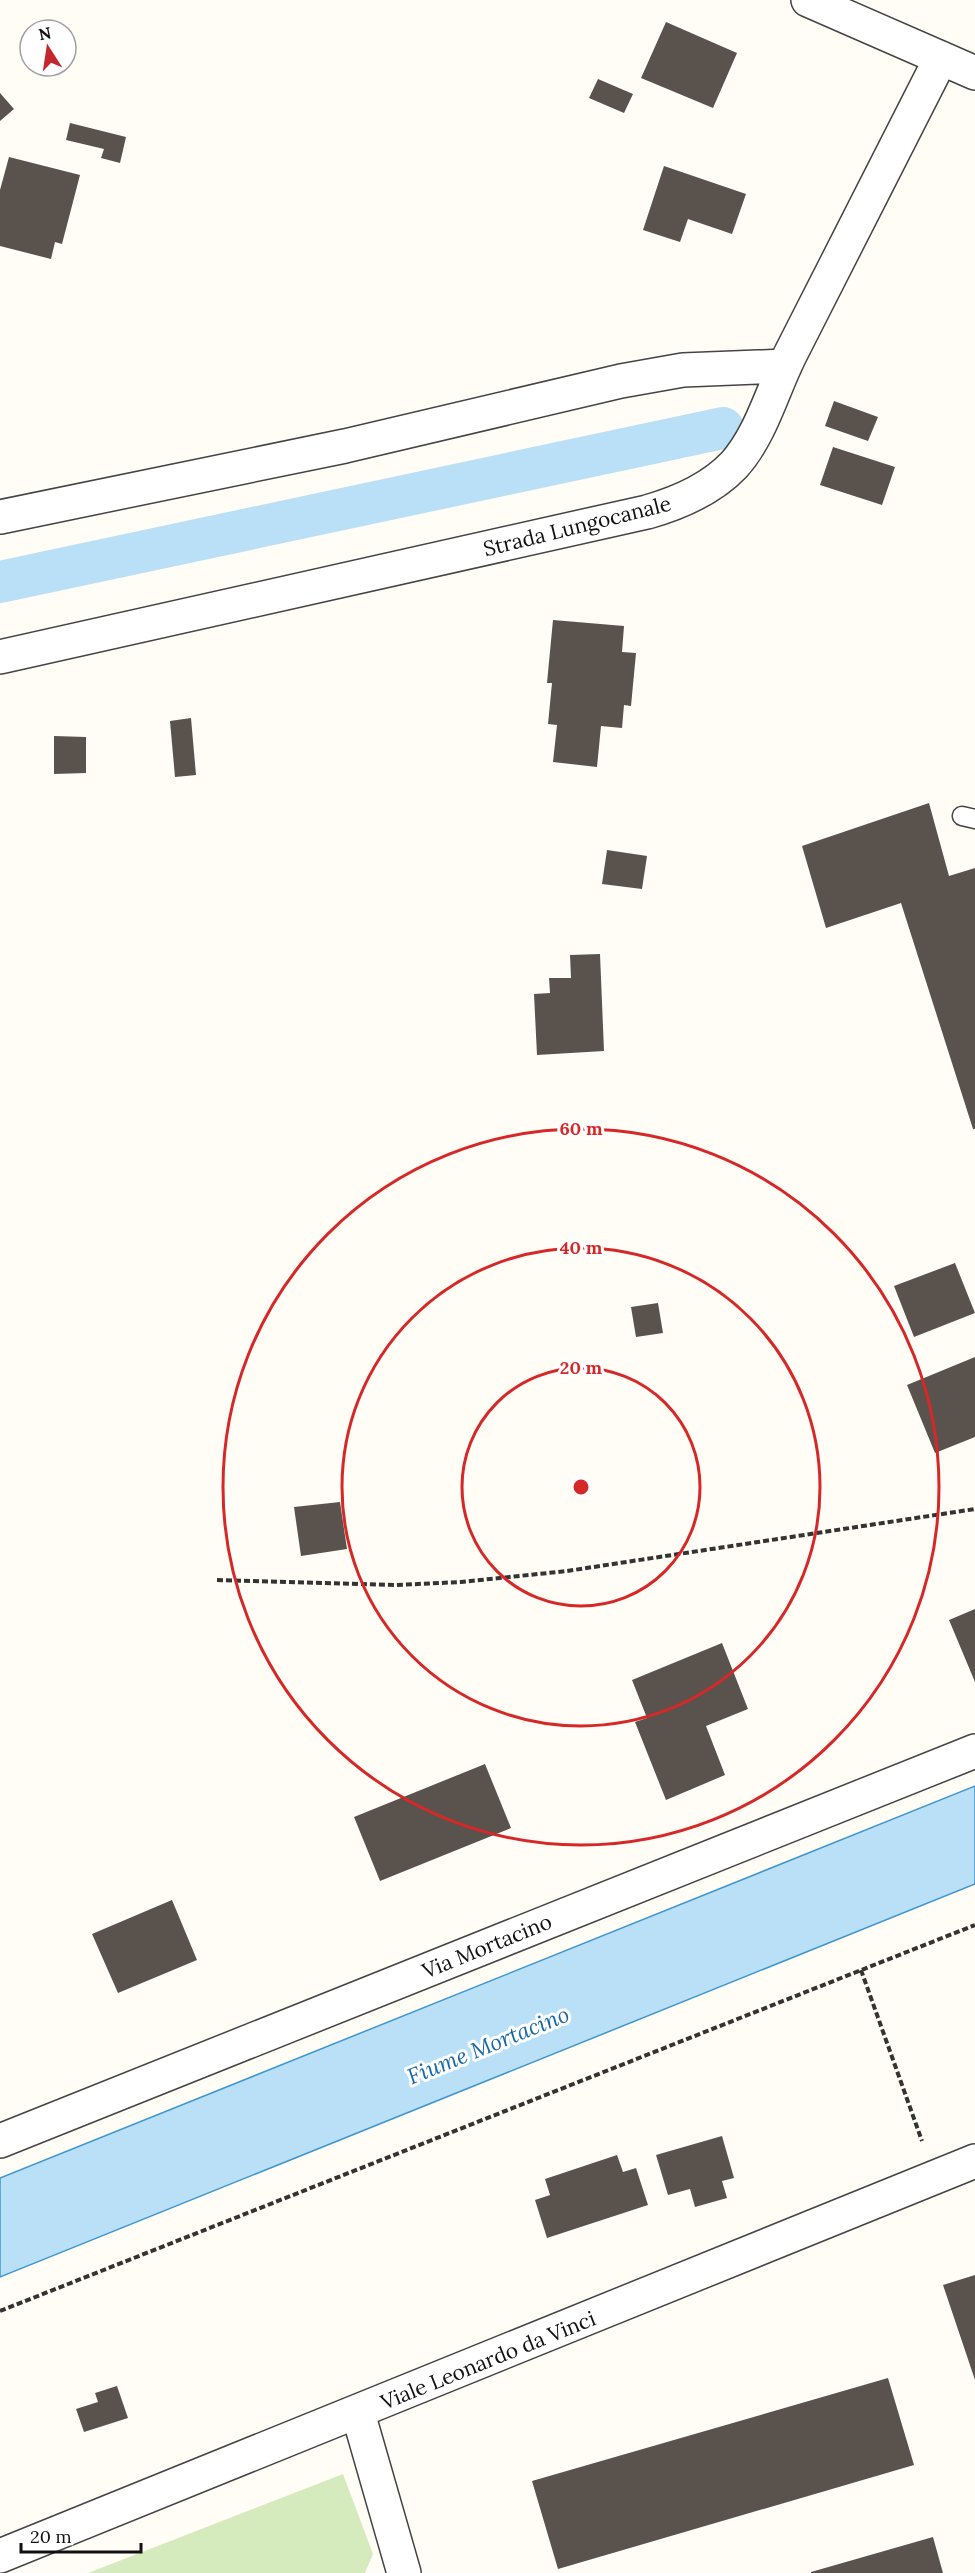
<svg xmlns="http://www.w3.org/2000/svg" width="975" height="2573" font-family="Lora,serif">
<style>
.green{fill:#d5ebbd}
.water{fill:#b9e0f7;stroke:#3f96cf;stroke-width:1.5}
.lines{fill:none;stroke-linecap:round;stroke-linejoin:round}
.canal{stroke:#b9e0f7;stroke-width:42}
.building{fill:#5a524d}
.lane-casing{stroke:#444;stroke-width:21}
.street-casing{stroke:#444;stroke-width:36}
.path{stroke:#333;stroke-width:4;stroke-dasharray:6 3;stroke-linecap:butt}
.lane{stroke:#fff;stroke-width:18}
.street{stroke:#fff;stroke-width:33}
.ring{fill:none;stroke:#d62828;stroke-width:3}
.labels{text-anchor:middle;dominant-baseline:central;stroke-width:6;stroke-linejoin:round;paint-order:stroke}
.street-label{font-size:21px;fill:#111;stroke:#fff}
.water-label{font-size:22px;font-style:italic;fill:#1768a6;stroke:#fff}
.centre{fill:#d62828;stroke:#fff;stroke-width:3}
.ring-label{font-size:18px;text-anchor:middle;font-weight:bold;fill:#d62828;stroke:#fff;stroke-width:6;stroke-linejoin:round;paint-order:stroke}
</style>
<rect width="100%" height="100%" fill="#fffdf5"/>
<path class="green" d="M343 2474 373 2554 365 2573H88Z"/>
<path class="water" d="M975 1786V1884L0 2277V2178Z"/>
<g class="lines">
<path class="canal" d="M0 582 723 428"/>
</g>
<path class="building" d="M666 22 737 53 713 108 641 78Z
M598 79 633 94 624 113 589 98Z
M0 93 14 109 0 121Z
M70 123 126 137 120 163 101 158 104 149 66 140Z
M9 157 80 175 62 244 55 242 51 259 0 246V190Z
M664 166 746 194 732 234 688 219 680 242 643 230Z
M834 401 878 417 868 441 825 426Z
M833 447 895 467 882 505 820 485Z
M553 620 624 626 622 652 636 653 631 706 624 705 622 728 601 726 597 767 553 762 557 725 548 724 552 683H547Z
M191 718 196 775 175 777 170 721Z
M54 736 86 737V773L54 774Z
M929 803 949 876 975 868V1129H973L901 903 826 928 802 846Z
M607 850 647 856 642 889 602 884Z
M600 954 604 1051 537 1055 534 994 550 993 549 978H571L570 955Z
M955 1263 975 1313 914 1337 894 1286Z
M658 1303 663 1333 636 1337 631 1307Z
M975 1357V1437L935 1453 907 1385Z
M340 1502 347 1549 301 1556 294 1507Z
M975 1609V1682L949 1620Z
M722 1643 748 1709 706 1726 725 1775 666 1800 635 1722 647 1718 632 1680Z
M485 1764 511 1828 380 1881 354 1817Z
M172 1900 197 1960 118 1993 92 1934Z
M722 2136 734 2178 722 2181 727 2198 695 2207 690 2189 668 2195 656 2155Z
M617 2155 623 2172 636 2168 648 2205 547 2238 535 2200 550 2195 545 2179Z
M975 2275V2380L943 2285Z
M888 2378 914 2465 558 2569 532 2481Z
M117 2386 128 2418 84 2432 76 2409 98 2402 95 2393Z
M933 2537 943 2573H811V2572Z"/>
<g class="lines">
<g class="lane-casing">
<path id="lane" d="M962 816 975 819"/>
</g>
<g class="street-casing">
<path id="street" d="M808 0 975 73
M0 517 345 446 621 381 683 370 785 366
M0 657 647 512C679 503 711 489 734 465 761 435 772 391 790 355 840 256 891 157 941 58
M0 2141 975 1751
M358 2413 404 2573
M0 2556 975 2161"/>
</g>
<path class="path" d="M217 1580 396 1585 461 1582 567 1571 975 1509
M861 1970 922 2141
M0 2311 975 1925"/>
<use href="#lane" class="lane"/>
<use href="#street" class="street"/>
</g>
<g class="ring">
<circle cx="581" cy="1487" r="119"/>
<circle cx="581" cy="1487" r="239"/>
<circle cx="581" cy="1487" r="358"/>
</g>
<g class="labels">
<g class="street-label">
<text transform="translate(577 526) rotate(-14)">Strada Lungocanale</text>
<text transform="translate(487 1946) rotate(-22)">Via Mortacino</text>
<text transform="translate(488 2360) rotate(-22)">Viale Leonardo da Vinci</text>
</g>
<g class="water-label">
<text transform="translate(488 2045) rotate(-22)">Fiume Mortacino</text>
</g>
</g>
<circle cx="581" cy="1487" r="9" class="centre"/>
<g class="ring-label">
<text x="581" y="1135">60 m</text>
<text x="581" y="1254">40 m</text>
<text x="581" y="1374">20 m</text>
</g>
<g transform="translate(48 48) rotate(348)"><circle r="28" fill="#ffffff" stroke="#a0a0a0" stroke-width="1.5"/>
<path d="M0-4.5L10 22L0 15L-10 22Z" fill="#c4262e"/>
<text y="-9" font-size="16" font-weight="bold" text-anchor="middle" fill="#111111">N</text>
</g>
<path d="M21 2543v9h120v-9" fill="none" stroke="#111111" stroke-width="3"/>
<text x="30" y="2543" font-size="18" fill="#111111" stroke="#ffffff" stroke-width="4.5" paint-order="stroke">20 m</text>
</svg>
